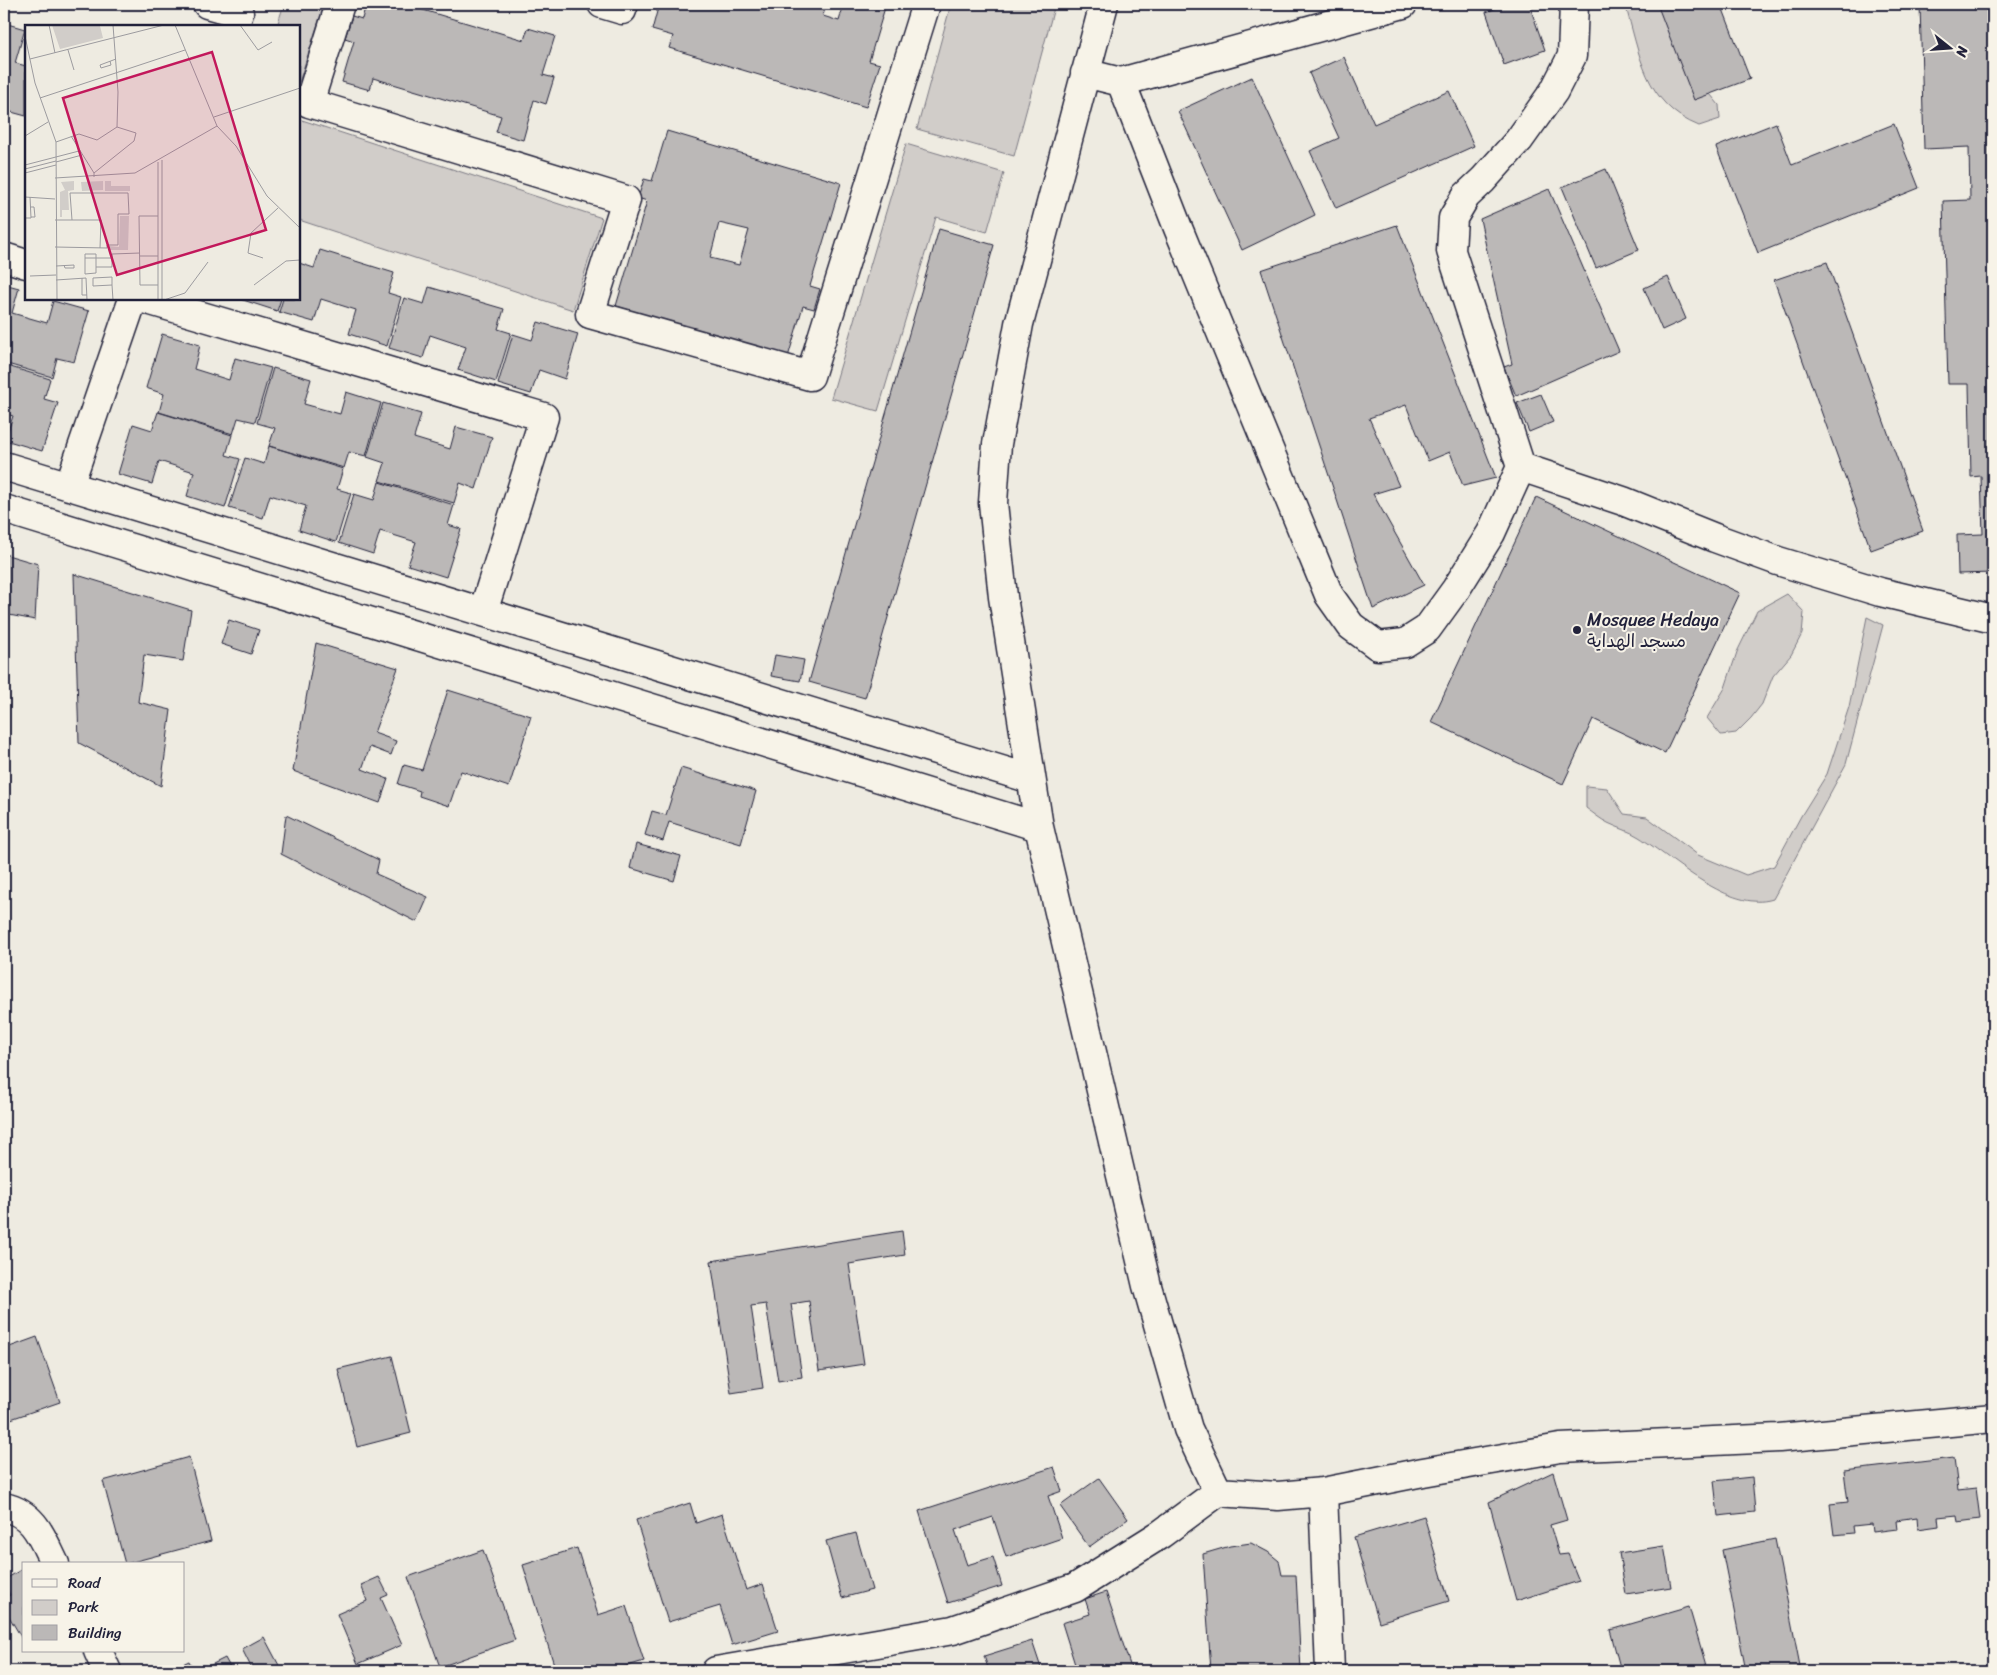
<svg xmlns="http://www.w3.org/2000/svg" width="1997" height="1675" font-family="Sriracha,'Playpen Sans Arabic',sans-serif">
<style>
.green{fill:#d1cdc9;stroke:#7a7882}
.building{fill:#bbb8b7;stroke:#22223b;fill-rule:evenodd}
.lines{fill:none;stroke-linecap:round;stroke-linejoin:round}
.minor-casing{stroke:#22223b;stroke-width:31}
.minor{stroke:#f7f3e8;stroke-width:28}
.poi-dot{fill:#22223b;stroke:#f7f3e8;stroke-width:2}
.labels{text-anchor:middle;dominant-baseline:central;stroke-width:4;stroke-linejoin:round;paint-order:stroke}
.poi-label{font-size:18px;fill:#22223b;stroke:#f7f3e8;text-anchor:start}
.inset-road{fill:none;stroke:#9c9b9f;stroke-width:1}
.view{fill:#c2185b;fill-opacity:0.15;stroke:#c2185b;stroke-width:2.5}
.inset-edge{fill:none;stroke:#22223b;stroke-width:2.5}
</style>
<rect width="100%" height="100%" fill="#eeebe1"/>
<filter id="ink" filterUnits="userSpaceOnUse"><feTurbulence type="fractalNoise" baseFrequency=".02" numOctaves="2"/><feDisplacementMap in="SourceGraphic" scale="10" xChannelSelector="R" yChannelSelector="G"/><feConvolveMatrix kernelMatrix="1 2 1 2 8 2 1 2 1" color-interpolation-filters="sRGB"/></filter>
<g filter="url(#ink)">
<path class="green" d="M284 4H309L323 8 299 82V26H277Z
M951 4H1055L1014 156 917 129Z
M1625 4H1669L1683 33 1693 73 1719 105 1720 119 1699 126C1644 104 1640 54 1625 4Z
M299 119 602 218 573 310 299 220Z
M906 144 1004 173 987 232 936 217 878 411 831 398Z
M1787 594 1804 612 1802 634 1791 655 1773 676 1762 704 1751 718 1736 733 1721 735 1707 718 1725 688 1737 652 1757 611Z
M1867 617 1883 625 1846 764 1773 899C1730 913 1674 859 1639 837 1630 831 1618 828 1608 823 1600 819 1593 813 1586 808V786L1607 788 1624 814 1647 817 1698 855 1746 875 1774 866 1801 816 1827 774 1849 707Z"/>
<path class="building" d="M366 4H403L524 40 528 28 555 36 543 75 554 78 546 104 534 100 523 140 496 132 501 116 373 78 370 90 342 82 354 41 345 38 352 16 362 19Z
M659 4H826L823 16 839 21 844 4H886L869 61 880 64 866 107 669 48 673 36 652 30Z
M1508 4H1529L1545 50 1504 65 1486 12Z
M1657 4H1721L1750 79 1694 100Z
M1920 4H1993V573L1958 574 1957 535 1983 534 1981 476 1971 477 1969 384H1948L1943 201 1970 200 1969 147 1924 149Z
M4 23 25 29 15 63 26 66V116L4 110Z
M1344 57 1374 124 1449 91 1474 146 1336 208 1310 151 1339 138 1309 73Z
M1252 77 1315 215 1242 250 1178 111Z
M1776 123 1792 165 1894 124 1919 188 1758 253 1716 147Z
M667 131 841 183 810 286 820 289 814 309 803 306 788 357 616 306 647 201 638 198 644 179 652 181ZM719 223 749 230 739 265 710 258Z
M1606 169 1639 250 1596 268 1562 187Z
M1549 189 1619 351 1516 396 1504 367 1512 364 1480 219Z
M1397 225 1496 478 1463 486 1450 452 1428 461 1406 405 1369 418 1399 486 1373 494 1424 585 1373 609 1261 270Z
M939 229 994 245 865 698 809 682Z
M320 250 394 273 388 293 401 297 387 346 349 334 356 310 321 299 314 322 279 312 283 299H299V263L314 268Z
M1827 262 1923 531 1871 550 1774 280Z
M1668 277 1686 319 1662 330 1644 288Z
M4 284 19 288 12 313 47 323 53 301 89 311 74 362 57 358 52 377 4 363Z
M429 287 504 309 498 329 511 333 496 382 458 370 466 347 430 335 423 358 389 348 404 298 424 304Z
M240 299H281L277 311Z
M538 322 578 334 565 379 539 370 531 394 498 384 513 334 532 340Z
M162 334 200 345 194 369 229 380 235 358 271 368 255 422 238 418 233 434 159 412 164 394 146 388Z
M4 365 50 379 44 399 58 403 42 451 5 440 13 416 4 413Z
M273 368 311 379 304 404 340 414 346 392 381 403 366 456 349 452 344 468 269 446 275 428 257 423Z
M1541 394 1553 422 1529 432 1517 403Z
M383 403 421 414 414 438 450 449 456 427 492 437 476 489 460 483 454 503 379 481 385 463 367 457Z
M158 412 232 435 226 455 240 459 225 508 187 496 194 472 159 461 152 484 118 474 133 424 152 430Z
M269 446 343 469 337 489 351 493 336 542 299 530 306 506 270 495 263 518 229 508 245 458 264 464Z
M379 482 454 505 448 525 461 529 446 577 408 565 416 542 380 531 373 554 339 543 354 494 374 500Z
M1536 497 1740 593 1665 753 1593 719 1563 784 1431 722Z
M4 554 38 564 35 620 4 614Z
M74 574 191 610 183 661 144 655 138 702 171 710 161 786 79 743Z
M229 620 259 630 251 654 221 644Z
M316 643 398 668 374 733 396 741 391 755 370 747 362 769 388 779 380 803 293 771Z
M775 655 804 660 800 681 771 676Z
M448 690 531 716 509 787 461 771 449 806 419 796 420 791 398 784 404 765 422 770Z
M681 768 756 791 741 844 669 822 663 841 645 835 652 811 666 815Z
M286 815 379 860 376 874 428 897 417 922 281 854Z
M636 844 681 856 674 881 630 868Z
M902 1231 905 1255 849 1264 864 1364 819 1371 809 1301 791 1304 802 1377 778 1381 766 1304 751 1306 763 1388 731 1393 711 1261Z
M37 1337 60 1402 8 1420 4 1408V1349Z
M392 1356 411 1433 357 1447 338 1369Z
M189 1457 211 1541 125 1564 103 1481Z
M1954 1458 1958 1490 1976 1488 1980 1519 1958 1522 1957 1515 1938 1517 1939 1526 1918 1529 1917 1517 1896 1520 1897 1529 1873 1532 1872 1524 1853 1526 1854 1533 1834 1535 1830 1504 1848 1502 1844 1471Z
M1054 1467 1062 1491 1048 1496 1062 1538 1006 1557 993 1517 955 1530 967 1565 993 1557 1002 1586 948 1603 919 1511Z
M1553 1472 1567 1520 1550 1525 1559 1555 1568 1554 1579 1581 1516 1601 1489 1502Z
M1752 1477 1755 1512 1718 1516 1714 1481Z
M1099 1478 1128 1519 1089 1547 1060 1506Z
M690 1503 696 1523 722 1514 746 1590 763 1584 778 1631 732 1645 720 1606 668 1622 636 1520Z
M1424 1516 1449 1601 1379 1622 1354 1537Z
M856 1533 872 1590 842 1598 826 1541Z
M1775 1539 1801 1671H1746L1722 1550Z
M1251 1543 1268 1552 1279 1561 1282 1575H1296L1301 1671H1211L1203 1554 1230 1546Z
M1664 1546 1671 1587 1626 1594 1619 1553Z
M577 1548 598 1615 626 1606 644 1661 611 1671H556L523 1565Z
M483 1550 515 1640 440 1667 408 1577Z
M24 1568V1642L4 1608V1599L10 1595 4 1584V1580Z
M379 1577 388 1595 381 1598 402 1645 358 1664 337 1614 367 1601 361 1585Z
M1106 1592 1132 1671H1089L1088 1670 1077 1671 1062 1623 1090 1614 1085 1599Z
M1689 1607 1707 1669 1700 1671H1621L1610 1630Z
M264 1637 282 1671H253L242 1649Z
M1032 1641 1042 1671H989L984 1656Z
M225 1658 232 1671H199Z
M189 1661 194 1671H168Z"/>
<g class="lines">
<g class="minor-casing">
<path id="minor" d="M207 4 239 13 235 26
M340 4 309 103 626 200 590 314 810 376 926 4
M602 4 622 10 624 4
M1104 4 1019 324 997 444 993 503 1003 597 1039 827 1147 1286 1188 1429 1218 1492 1278 1496 1323 1492 1423 1472 1560 1448 1779 1438 1993 1418
M1085 73 1121 82 1178 228 1329 595 1351 626 1378 646 1405 643 1427 629 1456 589 1491 533 1521 467 1451 251 1453 218 1466 196 1483 180 1519 140 1554 91 1572 56 1574 4
M1121 82 1403 4
M4 257 26 264
M144 299 544 417 483 612
M4 466 1031 779
M1521 467 1623 501 1715 538 1778 561 1880 592 1993 619
M69 486 133 299
M4 509 1039 827
M1323 1492 1330 1671
M4 1507C35 1514 42 1538 55 1564
M98 1651 107 1671
M716 1671 953 1630 1075 1588 1161 1534 1218 1492"/>
</g>
<use href="#minor" class="minor"/>
</g>
</g>
<circle class="poi-dot" cx="1577" cy="630" r="5"/>
<g class="labels">
<g class="poi-label">
<text x="1587" y="620">Mosquee Hedaya<tspan x="1587" dy="21">مسجد الهداية</tspan></text>
</g>
</g>
<g transform="translate(25 25)">
<rect width="275" height="275" fill="#eeebe1"/>
<path d="M27 0 75 1 78 13 35 24ZM49 156V165L43 166 44 185H37V192H35V167L40 165 36 157ZM78 156V165L57 166 56 157ZM80 156H86V161H105V166H80ZM95 191H104L103 225H84V221L94 222Z" fill="#d1cdc9"/>
<path class="inset-road" d="M24 0 30 28M88 0 93 67 92 102M215 0 233 25 247 17M0 11 10 58 31 117 32 275M43 25 49 45M5 34 139 0M85 36 86 40 76 43 75 40 91 34M15 73 160 25M189 92 275 63M192 101 211 121 242 171 275 203M0 111 23 97M46 111 69 148M31 117 54 109 72 115 92 102 111 108 109 116 69 148V152M31 137 57 130M133 137V275M0 140 54 126M0 144 31 136M0 148 31 140M30 153 110 148 192 101 150 0M0 172 30 174M6 182H9L10 192H6M133 191H114L115 260H133M0 193H6L5 172M30 195H76L75 223M30 222 82 223V220H93V189H104L103 168H45L47 195M60 229H71V248L60 249ZM115 231H133M60 233H87M238 233 223 228 226 208 253 183M31 241 49 240V243H40L39 240M71 242H87V229L115 228M5 251 31 250M57 253V270H62M31 255 61 253 62 275M87 260 68 261V253L87 252V260L88 275M229 260 261 236 275 235M137 275V135M139 275 160 268 183 237"/>
<path class="view" d="M187 27 241 205 92 250 38 73Z"/>
<rect width="275" height="275" class="inset-edge"/>
</g>
<rect width="1997" height="1675" fill="none" stroke="#f7f3e8" stroke-width="20"/>
<rect x="10" y="10" width="1977" height="1655" fill="none" stroke="#22223b" stroke-width="2" filter="url(#ink)"/>
<rect x="22" y="1562" width="162" height="90" fill="#f7f3e8" stroke="#a29fa3"/>
<rect x="32" y="1579" width="25" height="8" fill="#f7f3e8" stroke="#a29fa3"/>
<text x="68" y="1588" font-size="15" fill="#22223b">Road</text>
<rect x="32" y="1600" width="25" height="15" fill="#d1cdc9" stroke="#a29fa3"/>
<text x="68" y="1612" font-size="15" fill="#22223b">Park</text>
<rect x="32" y="1625" width="25" height="15" fill="#bbb8b7" stroke="#a29fa3"/>
<text x="68" y="1638" font-size="15" fill="#22223b">Building</text>
<g transform="translate(1950 48) rotate(107)" stroke="#f7f3e8" stroke-width="4" paint-order="stroke">
<path d="M0-4L9 19L0 12L-9 19Z" fill="#22223b"/>
<text y="-8" font-size="14" font-weight="bold" text-anchor="middle" fill="#22223b">N</text>
</g>
</svg>
